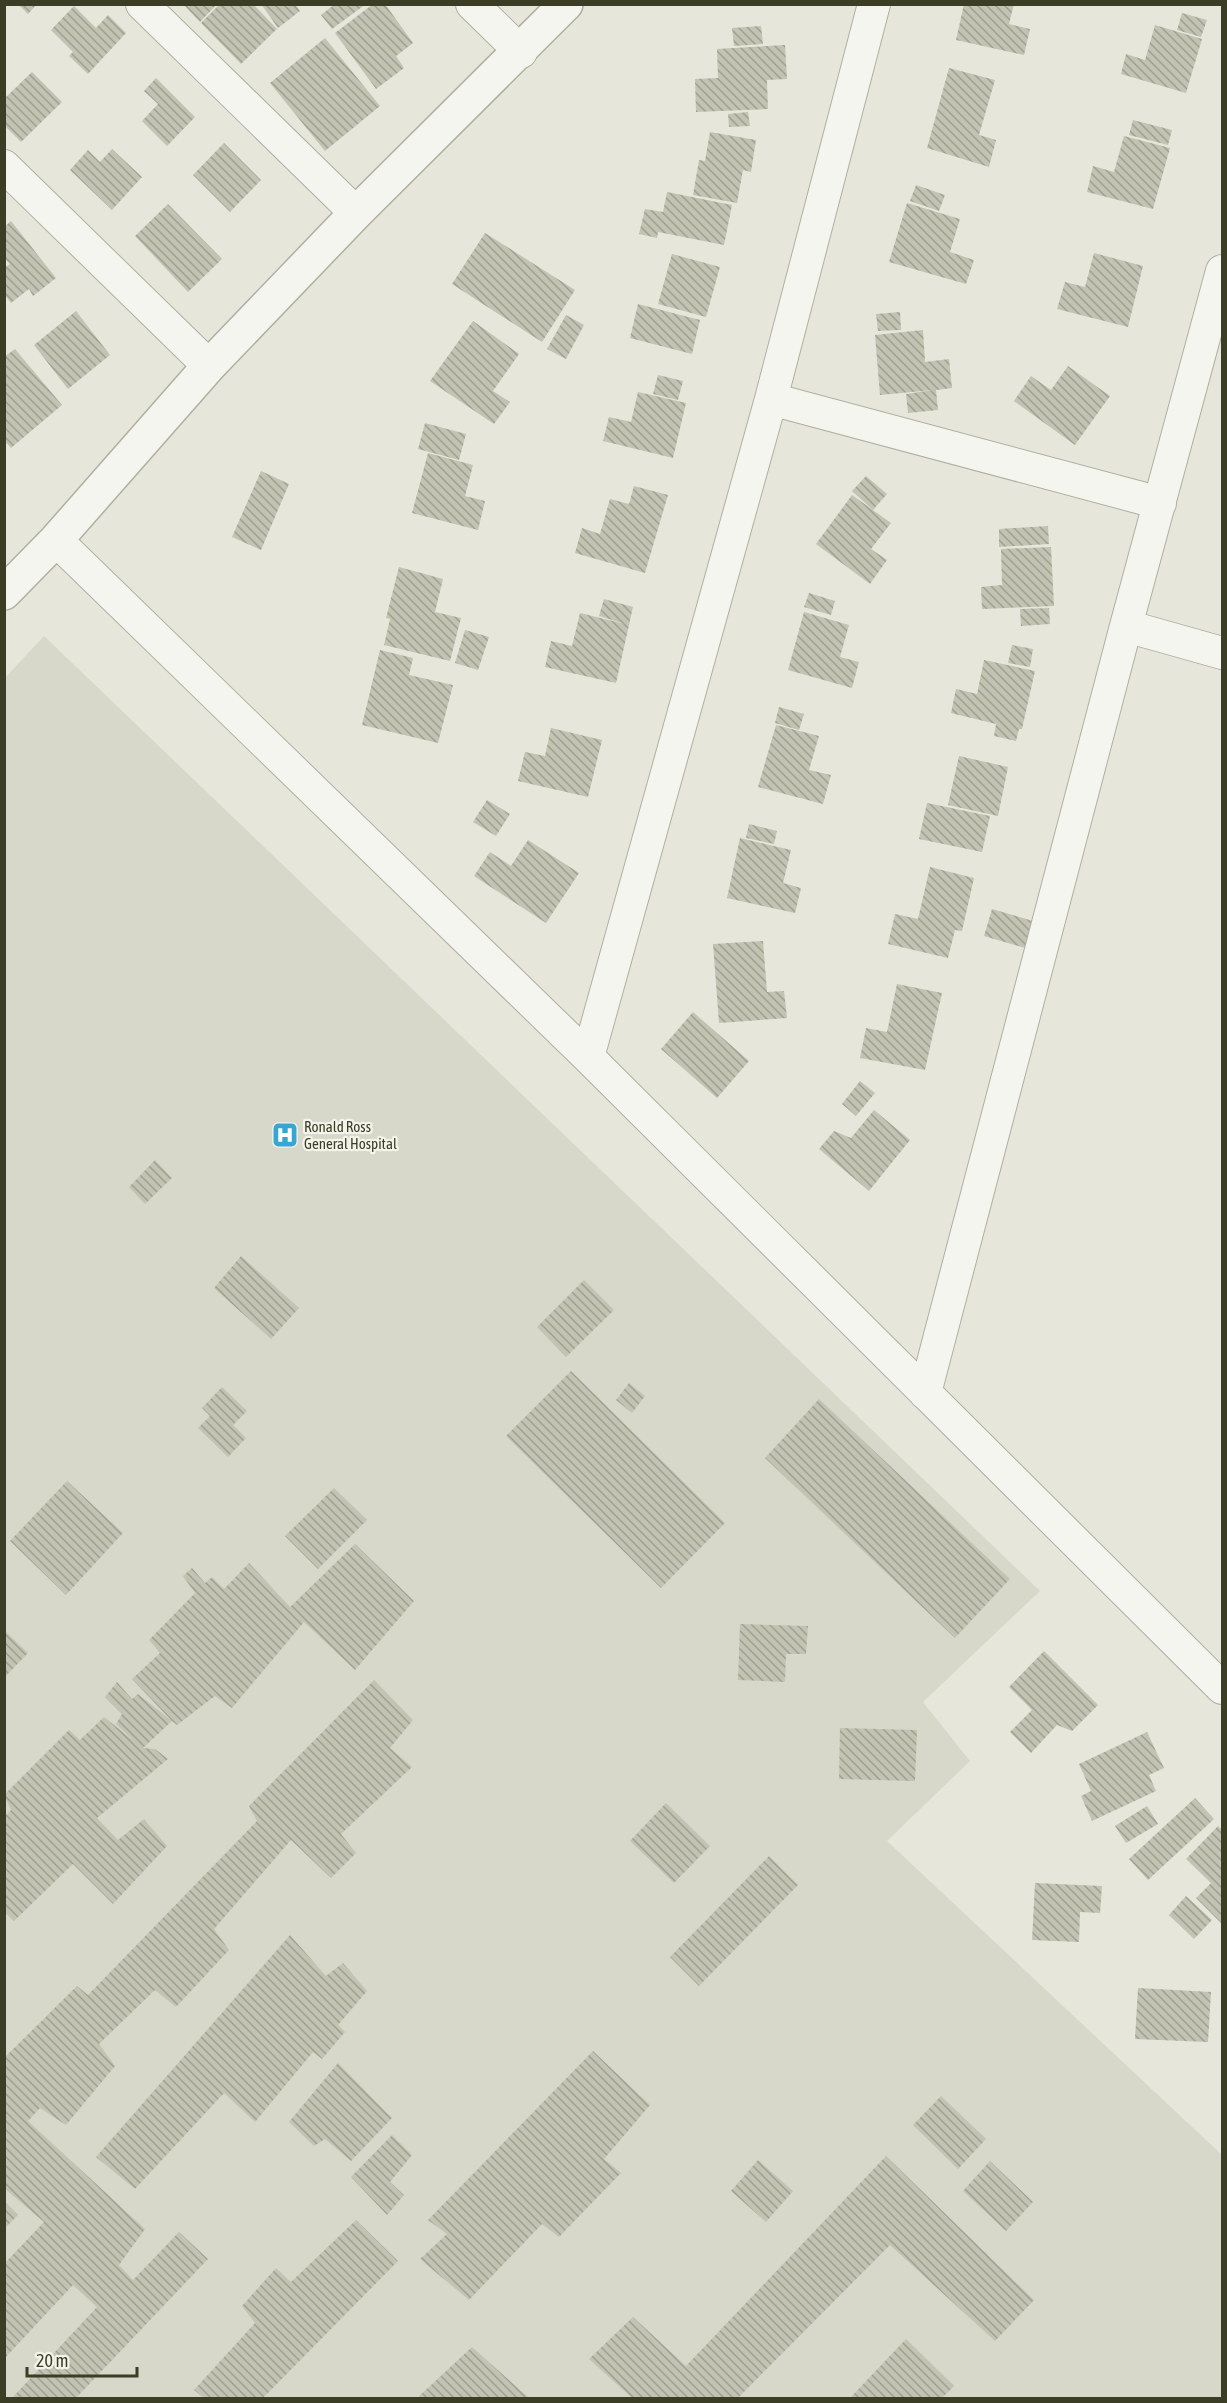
<svg xmlns="http://www.w3.org/2000/svg" width="1227" height="2403" font-family="'Asap Condensed',sans-serif">
<style>
.built{fill:#d7d8c9}
.building{fill:url(#building-back-hatch)}
.lines{fill:none;stroke-linecap:round;stroke-linejoin:round}
.minor-casing{stroke:#afb0a1;stroke-width:34}
.tertiary-casing{stroke:#afb0a1;stroke-width:36}
.minor{stroke:#f4f5ee;stroke-width:32}
.tertiary{stroke:#f4f5ee;stroke-width:33}
.labels{text-anchor:middle;dominant-baseline:central;stroke-width:4.5;stroke-linejoin:round;paint-order:stroke}
.poi-label{font-size:15px;fill:#3b3d25;stroke:#f4f4eb;text-anchor:start}
</style>
<defs>
<pattern id="building-back-hatch" width="6" height="6" patternUnits="userSpaceOnUse" patternTransform="scale(1.5)"><rect width="6" height="6" fill="#c2c3b2"/><path d="M-1 5l2 2M0 0l6 6M5-1l2 2" fill="none" stroke="#9fa091"/></pattern>
</defs>
<rect width="100%" height="100%" fill="#e6e6db"/>
<path class="built" d="M44 636 1040 1591 923 1702 970 1761 887 1841 1222 2155V2398H5L4 679Z"/>
<path class="building" d="M18 4H37L28 14Z
M183 4H217L200 22Z
M220 4H253L277 29 241 64 201 23Z
M261 4H295L300 11 278 28Z
M335 4H366L332 29 321 15Z
M373 4H385L413 43 396 56 404 68 376 89 335 33Z
M964 4H1014L1009 24 1030 29 1024 55 956 40Z
M74 6 96 28 108 15 126 33 88 74 69 56 73 52 51 30Z
M1182 13 1207 20 1201 37 1177 30Z
M1155 25 1202 39 1186 93 1121 74 1126 54 1145 60Z
M761 26 763 44 734 46 732 28Z
M325 38 380 106 325 151 270 83Z
M785 45 787 79 767 80 768 109 696 112 695 79 718 78 717 49Z
M949 68 995 80 979 135 996 140 989 167 927 148Z
M32 72 62 102 21 142 4 125V99Z
M156 78 195 117 167 146 142 121 158 104 144 91Z
M748 112 750 126 729 127 728 114Z
M1133 120 1172 130 1168 145 1129 135Z
M710 132 756 140 751 172 743 170 737 203 693 195 699 160 705 161Z
M1124 136 1170 148 1153 209 1087 192 1093 166 1114 172Z
M224 143 261 180 230 212 193 175Z
M112 149 142 177 112 210 70 170 88 150 100 162Z
M916 185 945 195 939 211 910 201Z
M667 192 732 205 724 245 658 232 657 238 639 234 645 209 663 212Z
M907 203 960 219 950 252 974 260 966 284 889 262Z
M168 204 222 259 188 292 135 236Z
M11 221 56 278 33 296 29 289 11 303 4 294V268L10 264 4 258V227Z
M485 233 575 290 542 342 452 284Z
M1094 253 1143 266 1128 327 1057 309 1065 282 1085 287Z
M672 254 720 267 706 317 658 304Z
M638 304 700 320 692 354 630 338Z
M76 311 110 355 68 389 34 345Z
M900 312 901 330 878 331 876 314Z
M566 315 584 325 566 359 547 349Z
M473 321 519 354 493 391 510 402 494 424 430 381Z
M923 330 925 362 949 359 952 388 936 390 938 410 908 413 906 394 933 390 880 395 875 335Z
M15 349 62 405 11 448 4 440V357Z
M1068 366 1110 396 1075 445 1014 401 1031 376 1051 390Z
M658 375 683 381 678 400 653 394Z
M638 392 686 403 673 458 603 441 609 417 631 422Z
M425 423 466 434 459 460 418 449Z
M428 453 473 465 465 496 485 501 478 530 412 513Z
M261 471 289 484 261 550 232 537Z
M866 476 887 494 873 510 852 491Z
M634 486 668 495 645 573 575 553 582 528 600 534 610 499 629 504Z
M852 495 891 523 871 549 887 560 870 584 816 544Z
M1048 526 1049 544 999 547V529Z
M1051 547 1054 606 982 609 981 587 1002 585 1001 549Z
M399 567 443 579 435 612 461 618 450 661 384 645 390 619 386 618Z
M809 593 835 601 831 615 804 607Z
M604 599 633 607 616 683 545 667 551 641 572 646 580 613 625 624 599 616Z
M1049 608 1050 624 1021 626 1020 609Z
M804 612 849 625 840 657 859 662 852 688 788 670Z
M465 630 489 637 478 670 455 663Z
M1012 645 1033 649 1030 667 1008 663Z
M380 650 413 658 409 675 453 685 438 743 362 725Z
M984 660 1035 671 1022 729H1019L1016 741 994 736 996 724 951 713 956 689 977 694Z
M779 707 804 714 799 730 775 723Z
M776 725 819 736 809 770 831 775 823 804 758 787Z
M551 728 602 740 588 797 518 781 525 752 545 756Z
M959 756 1008 767 998 816 948 805Z
M487 800 510 814 496 836 473 822Z
M927 803 990 816 982 852 919 839Z
M749 824 777 831 774 844 746 838Z
M740 838 791 850 783 883 801 888 795 913 727 898Z
M528 840 579 873 546 923 474 876 490 852 511 866Z
M930 867 974 878 962 931 955 930 948 958 888 944 895 914 918 919Z
M992 909 1033 921 1025 948 984 936Z
M763 941 767 992 784 991 787 1018 719 1023 713 944Z
M897 984 942 993 925 1070 860 1058 866 1028 887 1032Z
M693 1012 749 1061 717 1098 661 1049Z
M860 1081 875 1093 856 1116 842 1104Z
M874 1110 910 1140 869 1191 819 1149 834 1131 851 1138Z
M155 1160 172 1178 145 1204 129 1187Z
M241 1256 299 1308 271 1339 214 1288Z
M584 1280 614 1310 566 1357 537 1327Z
M571 1371 725 1523 661 1588 506 1436Z
M629 1383 645 1396 632 1413 616 1400Z
M222 1387 247 1411 233 1425 246 1438 228 1457 198 1428 210 1416 202 1408Z
M819 1399 1010 1579 955 1638 765 1458Z
M67 1481 123 1533 66 1595 10 1541Z
M334 1488 367 1520 318 1569 285 1536Z
M355 1544 414 1601 355 1670 304 1622 232 1708 215 1696 177 1725 172 1721 143 1748 155 1749 168 1759 97 1818 118 1840 144 1819 167 1846 113 1904 73 1864 14 1921 4 1911V1817L11 1810 4 1795 69 1730 80 1740 104 1717 134 1741 116 1724 122 1714 105 1697 117 1682 132 1699 138 1694 172 1721 132 1679 160 1653 149 1640 195 1593 183 1576 192 1568 205 1583 212 1577 224 1589 249 1563 290 1607Z
M740 1624 808 1626 806 1654H786L785 1682 738 1680Z
M4 1630 28 1653 4 1678Z
M1044 1651 1098 1705 1072 1731 1057 1725 1031 1753 1010 1732 1032 1710 1009 1687Z
M374 1680 413 1720 390 1748 412 1767 341 1834 356 1853 331 1878 291 1840 214 1929 229 1950 176 2007 155 1990 99 2044 115 2066 66 2125 40 2108 28 2121 145 2229 119 2265 133 2280 179 2232 208 2259 76 2398H12L97 2307 73 2285 4 2359V2264L44 2222 4 2188V2058L77 1986 88 1995 257 1821 249 1806Z
M840 1728 917 1730 915 1781 839 1779Z
M1147 1732 1164 1768 1149 1775 1156 1791 1092 1821 1081 1796 1091 1791 1079 1764Z
M1195 1798 1214 1819 1148 1880 1129 1859Z
M666 1803 710 1846 674 1883 630 1841Z
M1147 1806 1158 1824 1126 1843 1115 1826Z
M1218 1826 1222 1830V1924L1196 1898 1211 1883 1186 1859Z
M769 1856 798 1885 699 1986 670 1957Z
M1035 1883 1102 1886 1100 1913 1080 1912 1079 1942 1032 1940Z
M1186 1896 1212 1920 1194 1939 1169 1915Z
M290 1935 326 1976 343 1963 367 1991 338 2025 345 2032 322 2059 313 2052 255 2122 224 2093 135 2189 96 2157Z
M1138 1988 1211 1992 1208 2042 1135 2039Z
M593 2051 650 2105 604 2159 621 2173 559 2237 542 2224 469 2300 420 2259 447 2234 428 2220Z
M338 2063 392 2118 351 2161 325 2139 314 2146 289 2122Z
M941 2096 986 2139 958 2169 913 2125Z
M392 2135 412 2155 390 2182 404 2195 387 2215 351 2177Z
M886 2156 1034 2300 995 2341 890 2245 738 2398H632L589 2359 633 2317 686 2366Z
M758 2160 793 2191 766 2222 731 2191Z
M990 2161 1033 2202 1006 2231 963 2191Z
M4 2201 18 2215 4 2229Z
M356 2220 398 2261 263 2398H204L194 2390 255 2323 242 2306 276 2268 291 2282Z
M906 2339 954 2386 942 2398H850Z
M472 2347 529 2398H417Z"/>
<g class="lines">
<g class="minor-casing">
<path id="minor" d="M142 4 356 213
M472 4 521 52
M4 166 209 366
M771 399 1160 503
M56 540 588 1057 1222 1688
M1126 626 1222 653
M588 1057 771 399 874 4
M925 1393 1126 626 1222 271"/>
</g>
<g class="tertiary-casing">
<path id="tertiary" d="M4 593 56 540 209 366 356 213 566 4"/>
</g>
<use href="#minor" class="minor"/>
<use href="#tertiary" class="tertiary"/>
</g>
<defs>
<g id="hospital-square" transform="scale(1.35)"><rect x="-9" y="-9" width="18" height="18" rx="4" fill="#39a6d2" stroke="#f4f4eb"/><path d="M-5-5h3v3.5h4V-5h3V5h-3V1.5h-4V5h-3Z" fill="#fff"/></g>
</defs>
<g fill-rule="evenodd">
<use href="#hospital-square" x="285" y="1135"/>
</g>
<g class="labels">
<g class="poi-label">
<text x="304" y="1126">Ronald Ross<tspan x="304" dy="17">General Hospital</tspan></text>
</g>
</g>
<rect width="1227" height="2403" fill="none" stroke="#3b3d25" stroke-width="12"/>
<path d="M27 2367v9h110v-9" fill="none" stroke="#3b3d25" stroke-width="3"/>
<text x="36" y="2367" font-size="18" fill="#3b3d25" stroke="#f4f4eb" stroke-width="4.5" paint-order="stroke">20 m</text>
</svg>
